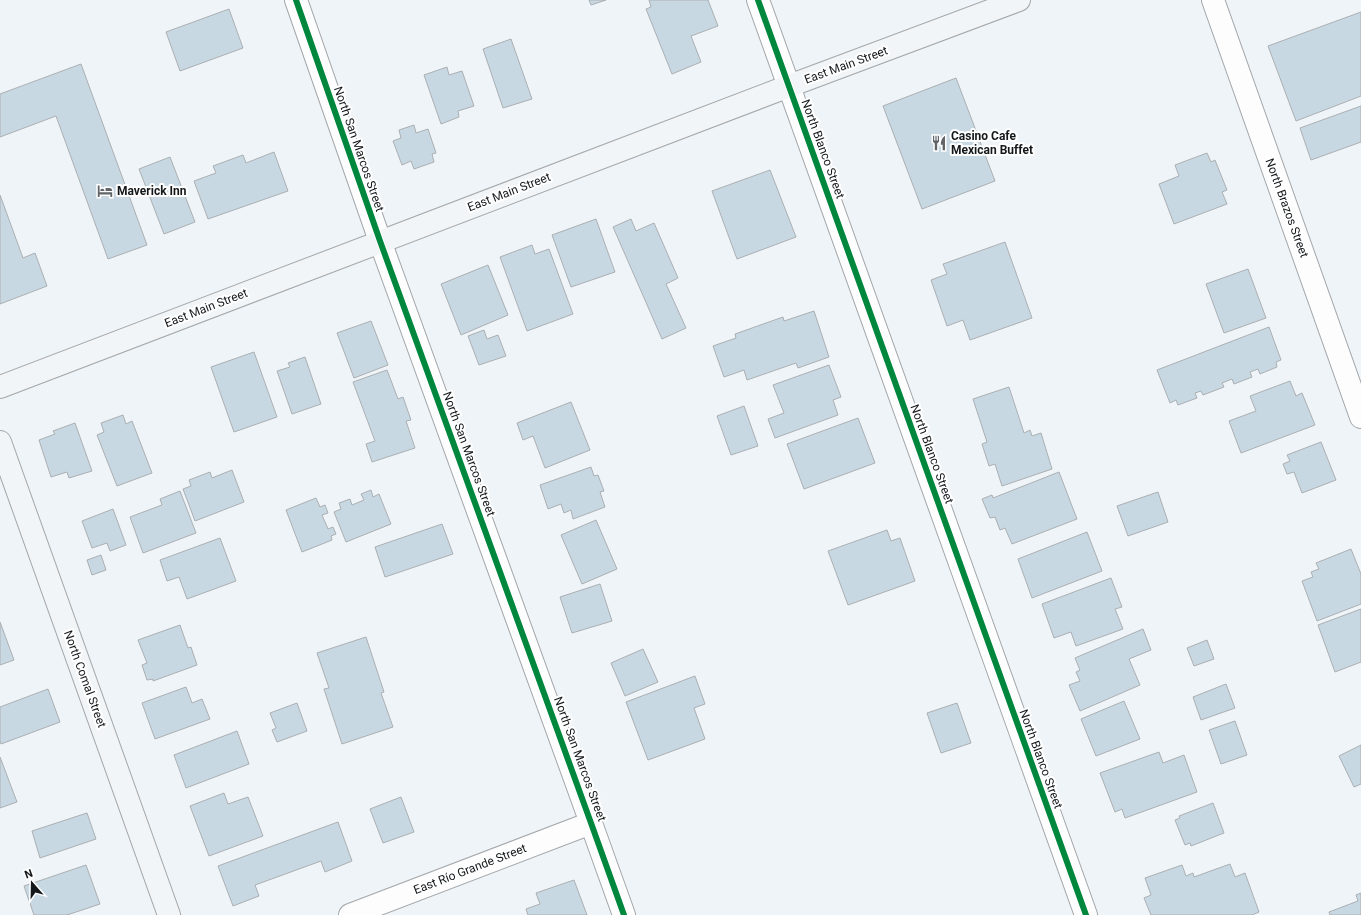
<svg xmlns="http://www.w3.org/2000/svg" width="1361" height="915" font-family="Roboto,sans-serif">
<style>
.building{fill:#c8d8e3;stroke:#abafb2}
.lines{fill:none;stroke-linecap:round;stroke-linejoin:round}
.street-casing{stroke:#a3a7aa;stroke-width:24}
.secondary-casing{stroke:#a3a7aa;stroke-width:24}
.street{stroke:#fdfdfe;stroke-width:22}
.secondary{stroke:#f2f5f7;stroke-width:22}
.cycleway-casing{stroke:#fff;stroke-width:8}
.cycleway{stroke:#00873e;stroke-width:6}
.labels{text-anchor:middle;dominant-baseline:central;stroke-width:4;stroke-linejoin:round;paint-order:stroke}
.street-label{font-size:12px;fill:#14181a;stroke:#fff}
.poi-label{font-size:12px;font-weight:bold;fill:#14181a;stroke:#fff;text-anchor:start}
</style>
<rect width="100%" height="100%" fill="#eff4f8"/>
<path class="building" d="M589 0H606L591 5Z
M649 0H708L718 26 691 36 701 62 672 74 646 9 651 7Z
M229 9 243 48 180 71 166 32Z
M1361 12V96L1296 121 1268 46Z
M511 39 532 99 503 108 483 49Z
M81 64 147 245 108 259 56 116 0 137V94Z
M447 67 449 75 462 71 474 106 458 111 459 117 441 124 424 75Z
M956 78 995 181 922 209 883 106Z
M1361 106V142L1311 160 1300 128Z
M414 125 416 133 428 129 436 153 432 154 434 162 414 169 411 161 402 165 393 141 401 138 399 130Z
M274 152 288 191 208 219 194 181 216 173 213 166 243 155 246 163Z
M1207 153 1211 162 1215 160 1227 190 1222 192 1227 204 1174 224 1159 184 1179 176 1175 165Z
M170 157 195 222 164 234 139 169Z
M770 170 796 237 737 259 712 191Z
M0 195 23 258 35 253 47 286 0 304Z
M596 219 615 272 571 287 552 235Z
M631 219 636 231 654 223 678 278 666 284 686 328 662 339 613 227Z
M1005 242 1032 318 970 340 963 320 947 326 931 280 947 274 943 264Z
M532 245 535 254 549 249 573 314 527 331 500 257Z
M488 265 508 315 461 335 441 284Z
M1248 269 1266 318 1224 333 1206 284Z
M814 311 829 357 798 368 796 363 747 380 744 370 724 377 713 346 736 338 735 334 783 317 784 321Z
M371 321 388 365 354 378 337 333Z
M1269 327 1281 360 1276 362 1277 367 1260 374 1258 369 1250 372 1252 377 1234 384 1232 379 1222 383 1224 387 1203 395 1201 391 1195 393 1197 398 1178 405 1176 400 1170 403 1157 370Z
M484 330 487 339 498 335 506 356 479 365 468 336Z
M254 352 277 417 234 432 211 367Z
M305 357 321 404 292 414 277 371 290 367 288 363Z
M829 365 841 397 833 400 838 415 775 438 768 419 784 413 773 385Z
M387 370 398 399 403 397 411 420 406 421 415 448 372 462 366 444 375 441 353 382Z
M1290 381 1296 396 1302 393 1315 425 1241 453 1229 421 1256 411 1250 396Z
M1009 387 1024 433 1030 430 1032 436 1041 433 1052 469 1002 486 995 464 989 466 982 444 987 442 973 399Z
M571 402 590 450 545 468 533 436 523 440 517 423Z
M744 406 758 446 731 455 717 416Z
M123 415 126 424 132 421 152 473 117 486 97 435 104 432 101 423Z
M858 418 875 463 804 489 787 444Z
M75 423 92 471 69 478 67 472 51 477 39 440 55 434 53 431Z
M1321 442 1336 480 1302 493 1294 472 1287 474 1283 464 1290 461 1287 455Z
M591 467 594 476 598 475 604 491 600 492 605 507 573 519 571 510 564 513 561 504 548 509 540 485Z
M232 470 244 502 195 521 183 489 191 486 189 480 210 472 212 478Z
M1059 472 1077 519 1012 544 1005 528 1000 530 995 517 990 518 982 499 992 495 993 498Z
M371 490 373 497 379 494 391 524 346 542 334 512 341 509 339 503 350 499 352 505 364 500 361 494Z
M180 491 196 533 143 553 130 517 162 505 160 499Z
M1158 492 1168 522 1128 536 1117 506Z
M316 498 320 507 325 505 328 513 322 515 328 529 333 527 336 534 331 536 332 540 302 552 286 510Z
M113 509 126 545 110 551 107 543 92 548 82 521Z
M596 520 617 569 582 584 561 535Z
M442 524 453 554 385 577 375 547Z
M887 530 891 541 900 538 915 581 848 605 828 551Z
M1087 532 1102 571 1032 598 1018 559Z
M220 538 236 581 187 599 179 577 167 581 160 560Z
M1351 549 1361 574V604L1317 621 1302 581 1313 577 1311 572 1319 569 1316 563Z
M101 555 106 570 92 575 87 560Z
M1111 578 1122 607 1115 609 1123 629 1076 646 1071 632 1054 638 1042 604Z
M600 584 612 621 572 633 560 597Z
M1361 609V662L1335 672 1318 625Z
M0 622 14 660 0 665Z
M180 625 188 648 191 647 197 665 153 681V679L147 680 142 665 147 663 138 640Z
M1143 629 1151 650 1129 659 1140 685 1080 711 1069 685 1080 681 1076 672 1080 670 1075 658Z
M366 637 384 692 381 693 393 727 342 744 324 689 329 688 317 653Z
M1207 640 1214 659 1194 666 1187 648Z
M643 649 658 682 625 696 611 663Z
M695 676 705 704 694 708 705 739 648 760 626 702Z
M1226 684 1235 708 1201 720 1193 697Z
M186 687 192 703 202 699 210 719 155 739 142 703Z
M48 689 60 722 1 744 0 741V707Z
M1124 701 1140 739 1096 756 1081 719Z
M297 703 307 731 277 742 272 730 276 728 270 713Z
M957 703 971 743 941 753 927 713Z
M1235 721 1247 755 1221 764 1209 730Z
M237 731 249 764 186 788 174 755Z
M1361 745V784L1354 787 1339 756Z
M1159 752 1163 763 1184 755 1197 792 1125 818 1122 809 1115 812 1100 773Z
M0 757 17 802 0 808Z
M224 793 228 804 248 797 263 836 209 856 190 806Z
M401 797 414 832 383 843 370 809Z
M1213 803 1224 833 1191 846 1190 843 1185 845 1175 820 1180 818 1179 816Z
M87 813 96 839 40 858 32 831Z
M338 822 352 861 325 872 321 861 255 885 259 896 233 906 218 866Z
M1230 864 1235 877 1245 873 1259 912 1252 915H1151L1144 898 1151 895 1145 878 1182 865 1186 876 1193 873 1194 877Z
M86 865 100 904 67 915H34L24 886Z
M574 880 587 915H528L526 909 540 904 536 893Z
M1361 893V915H1330L1329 912 1358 901 1356 895Z"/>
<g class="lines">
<g class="street-casing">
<path id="street" d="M296 0 380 241 591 823 624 915
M758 0 1086 915
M1213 0 1361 417
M350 915 591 823"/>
</g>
<g class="secondary-casing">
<path id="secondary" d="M0 387 789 86 1019 0
M0 442 169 915"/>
</g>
<use href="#street" class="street"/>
<use href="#secondary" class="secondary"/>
<g class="cycleway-casing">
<path id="cycleway" d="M296 0 380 241 591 823 624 915
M758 0 1086 915"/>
</g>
<use href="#cycleway" class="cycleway"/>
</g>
<defs>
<g id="restaurant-bare" transform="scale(1.2)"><path d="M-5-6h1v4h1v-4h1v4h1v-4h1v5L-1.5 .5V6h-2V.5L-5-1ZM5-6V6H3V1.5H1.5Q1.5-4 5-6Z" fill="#616568" stroke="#fff" stroke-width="2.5" paint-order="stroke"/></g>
<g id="hotel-bare" transform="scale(1.2)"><path d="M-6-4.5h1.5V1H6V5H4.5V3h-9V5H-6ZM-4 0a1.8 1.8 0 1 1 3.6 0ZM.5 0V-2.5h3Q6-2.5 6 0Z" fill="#616568" stroke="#fff" stroke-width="2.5" paint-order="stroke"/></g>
</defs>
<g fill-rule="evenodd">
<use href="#restaurant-bare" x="939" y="143"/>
<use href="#hotel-bare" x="105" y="191"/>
</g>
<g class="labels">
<g class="street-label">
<text transform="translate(846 65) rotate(-20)">East Main Street</text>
<text transform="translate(359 149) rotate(71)">North San Marcos Street</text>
<text transform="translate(823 149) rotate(70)">North Blanco Street</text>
<text transform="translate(509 192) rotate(-21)">East Main Street</text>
<text transform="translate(1287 208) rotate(70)">North Brazos Street</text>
<text transform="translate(206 308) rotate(-21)">East Main Street</text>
<text transform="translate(469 454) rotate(70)">North San Marcos Street</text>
<text transform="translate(932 454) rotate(70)">North Blanco Street</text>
<text transform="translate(85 679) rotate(70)">North Comal Street</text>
<text transform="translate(580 759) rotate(70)">North San Marcos Street</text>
<text transform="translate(1041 759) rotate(70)">North Blanco Street</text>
<text transform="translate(470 869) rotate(-21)">East Río Grande Street</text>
</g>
<g class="poi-label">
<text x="951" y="136">Casino Cafe<tspan x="951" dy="14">Mexican Buffet</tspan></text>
<text x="117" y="191">Maverick Inn</text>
</g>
</g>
<g transform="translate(32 883) rotate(340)" stroke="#ffffff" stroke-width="3" paint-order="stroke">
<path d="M0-3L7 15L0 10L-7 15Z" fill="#14181a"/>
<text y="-6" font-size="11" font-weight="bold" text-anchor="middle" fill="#14181a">N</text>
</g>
</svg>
